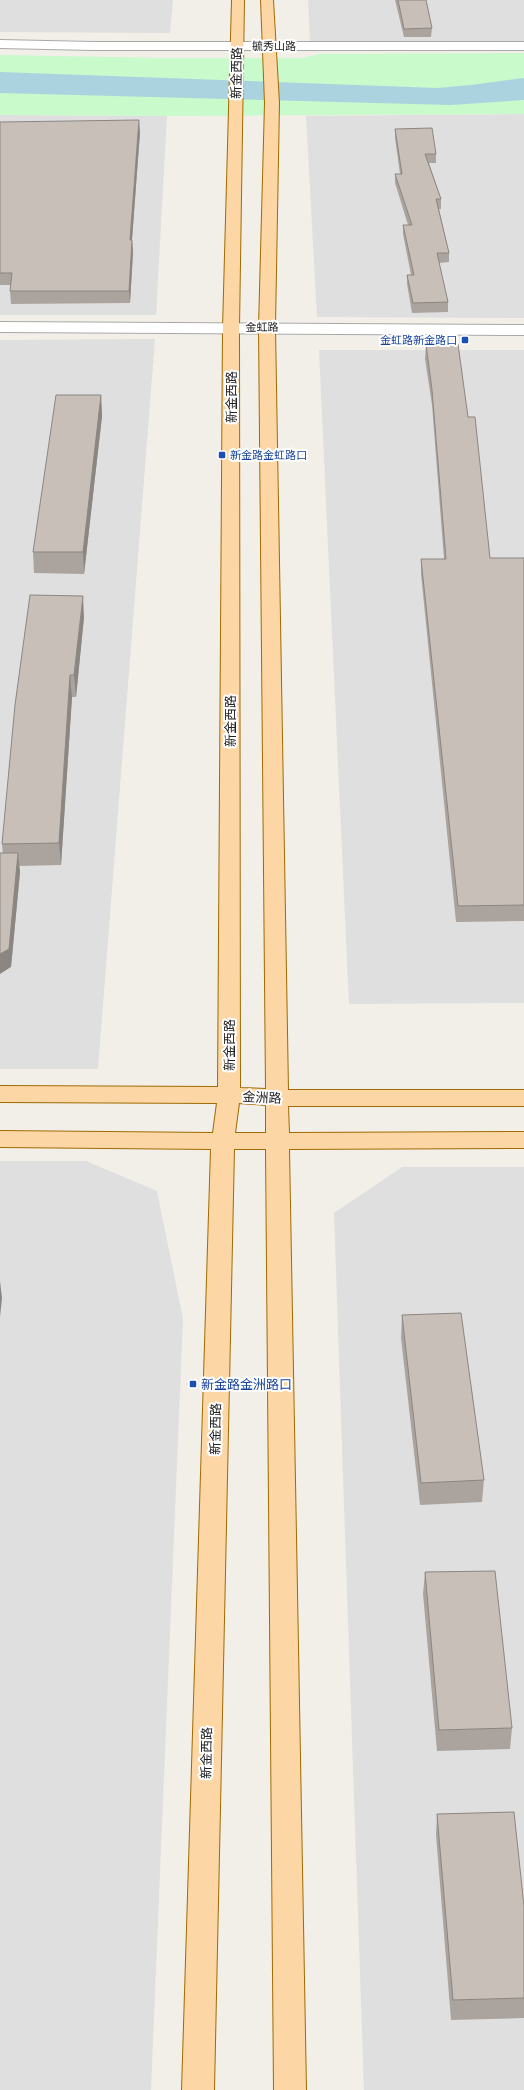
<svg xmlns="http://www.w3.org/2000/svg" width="524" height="2090" font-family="Montserrat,'Noto Sans SC',sans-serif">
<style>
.residential{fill:#e0dfdf}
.park{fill:#c8facc}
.water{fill:#aad3df}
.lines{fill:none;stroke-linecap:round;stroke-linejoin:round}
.minor-casing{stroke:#a9a9a9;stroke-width:2}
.major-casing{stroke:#a06b00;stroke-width:2}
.minor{fill:#fff;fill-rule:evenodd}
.major{fill:#fcd6a4;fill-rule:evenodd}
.wall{fill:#aba49e}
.shaded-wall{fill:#8b8681}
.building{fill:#c7bfb8;stroke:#8b8681}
.transit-dot{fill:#1a4fb4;stroke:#fff;stroke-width:1.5}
.labels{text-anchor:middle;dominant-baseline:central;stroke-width:4;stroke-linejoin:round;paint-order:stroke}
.far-street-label{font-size:11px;fill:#222;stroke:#fff}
.far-transit-label{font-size:11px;fill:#164399;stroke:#fff;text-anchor:end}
.street-label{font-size:13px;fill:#222;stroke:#fff}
.transit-label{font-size:13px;fill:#164399;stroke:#fff;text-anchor:start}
</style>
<rect width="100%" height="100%" fill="#f2efe9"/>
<path class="residential" d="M0 0H173L170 33 0 32Z
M308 0H524V42H310Z
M524 114V318L317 317 306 116Z
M0 115 167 116 156 315H0Z
M155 339 98 1069H0V340Z
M319 350H524V1003L349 1004Z
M0 1161H86L157 1191 183 1319 151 2090H0Z
M402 1167H524V2090H364L334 1213Z"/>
<path class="park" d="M524 53V114L167 116 0 115V55L166 58H302L319 54Z"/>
<path class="water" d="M0 72 437 88 471 85 524 78V100L451 105 0 93Z"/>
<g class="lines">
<g class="minor-casing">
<path id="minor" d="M0 40 93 42H524V50H93L0 48Z
M0 322 524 325V335L0 332Z"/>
</g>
<g class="major-casing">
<path id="major" d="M232 0H244L239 328 240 1088 266 1089 259 327 265 103 261 0H273L279 103 275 327 288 1090H524V1106H288L289 1133 524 1132V1148L289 1149 306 2090H274L266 1149H234L214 2090H182L211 1149 0 1147V1131L213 1133 217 1103 0 1102V1086L218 1087 223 328ZM239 1103 266 1105V1133H235Z"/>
</g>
<use href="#minor" class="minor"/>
<use href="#major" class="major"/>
</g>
<path class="wall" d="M395 0H426L432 28 431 37H404Z
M0 122 140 132 132 240 133 252 130 303 11 304 10 291 11 285H0Z
M395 129 436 154V163H429L441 199V209H439L449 253V262L439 263 448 302V312L412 313 407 284V275H411L403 234V225H408L395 183V174H400L395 138Z
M426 344 468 417 490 558H524V921L456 922 421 574V559H444L432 405 425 359Z
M101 395 102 416 84 574 34 573 33 552Z
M84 617 76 697H72L61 865 19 866 20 872 11 967 2 844Z
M402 1315 484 1480 482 1502 420 1505 401 1338Z
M425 1572 512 1728 510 1749 437 1751 423 1594Z
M437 1814 524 1906V2018L451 2020 436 1835Z"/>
<path class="shaded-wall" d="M139 120 140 132 131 252 130 240Z
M132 240 133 252 130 303 129 291Z
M101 395 102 416 84 574 83 552Z
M83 596 84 617 76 697 74 675Z
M70 675 72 697 61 865 59 843Z
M18 853 20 872 11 967 0 974V954Z
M0 1281 2 1298 0 1317Z"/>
<path class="building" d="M398 0H426L432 28 404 29Z
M139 120 130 240H132L129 291H10L12 273H0V122Z
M432 128 436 154H425L441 199H436L449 253H437L448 302 413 303 407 275H414L403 225H412L395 174H402L395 129Z
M426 344H458L468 417H475L490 558H524V905L458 906 421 559H446L432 390Z
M56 395H101L83 552H33Z
M30 595 83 596 74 675H70L59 843 2 844 15 705Z
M0 853H18L9 949 0 954Z
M461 1313 484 1480 421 1483 402 1315Z
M495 1571 512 1728 439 1730 425 1572Z
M514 1812 524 1906V1998L453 2000 437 1814Z"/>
<g class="transit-dot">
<rect x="461" y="336" width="8" height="8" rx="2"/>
<rect x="218" y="451" width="8" height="8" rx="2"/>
<rect x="189" y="1380" width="8" height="8" rx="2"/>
</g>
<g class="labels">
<g class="far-street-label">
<text x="274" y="46">毓秀山路</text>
<text transform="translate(262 327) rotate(-1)">金虹路</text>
</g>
<g class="far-transit-label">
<text x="457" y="340">金虹路新金路口</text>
<text x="230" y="455" text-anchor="start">新金路金虹路口</text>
</g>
<g class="street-label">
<text transform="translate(236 73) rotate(-89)">新金西路</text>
<text transform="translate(231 397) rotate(-90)">新金西路</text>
<text transform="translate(230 721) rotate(-90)">新金西路</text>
<text transform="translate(229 1045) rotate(-90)">新金西路</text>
<text transform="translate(262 1097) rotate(3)">金洲路</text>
<text transform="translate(215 1429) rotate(-89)">新金西路</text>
<text transform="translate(206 1753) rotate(-89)">新金西路</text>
</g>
<g class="transit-label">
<text x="201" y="1384">新金路金洲路口</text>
</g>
</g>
</svg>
